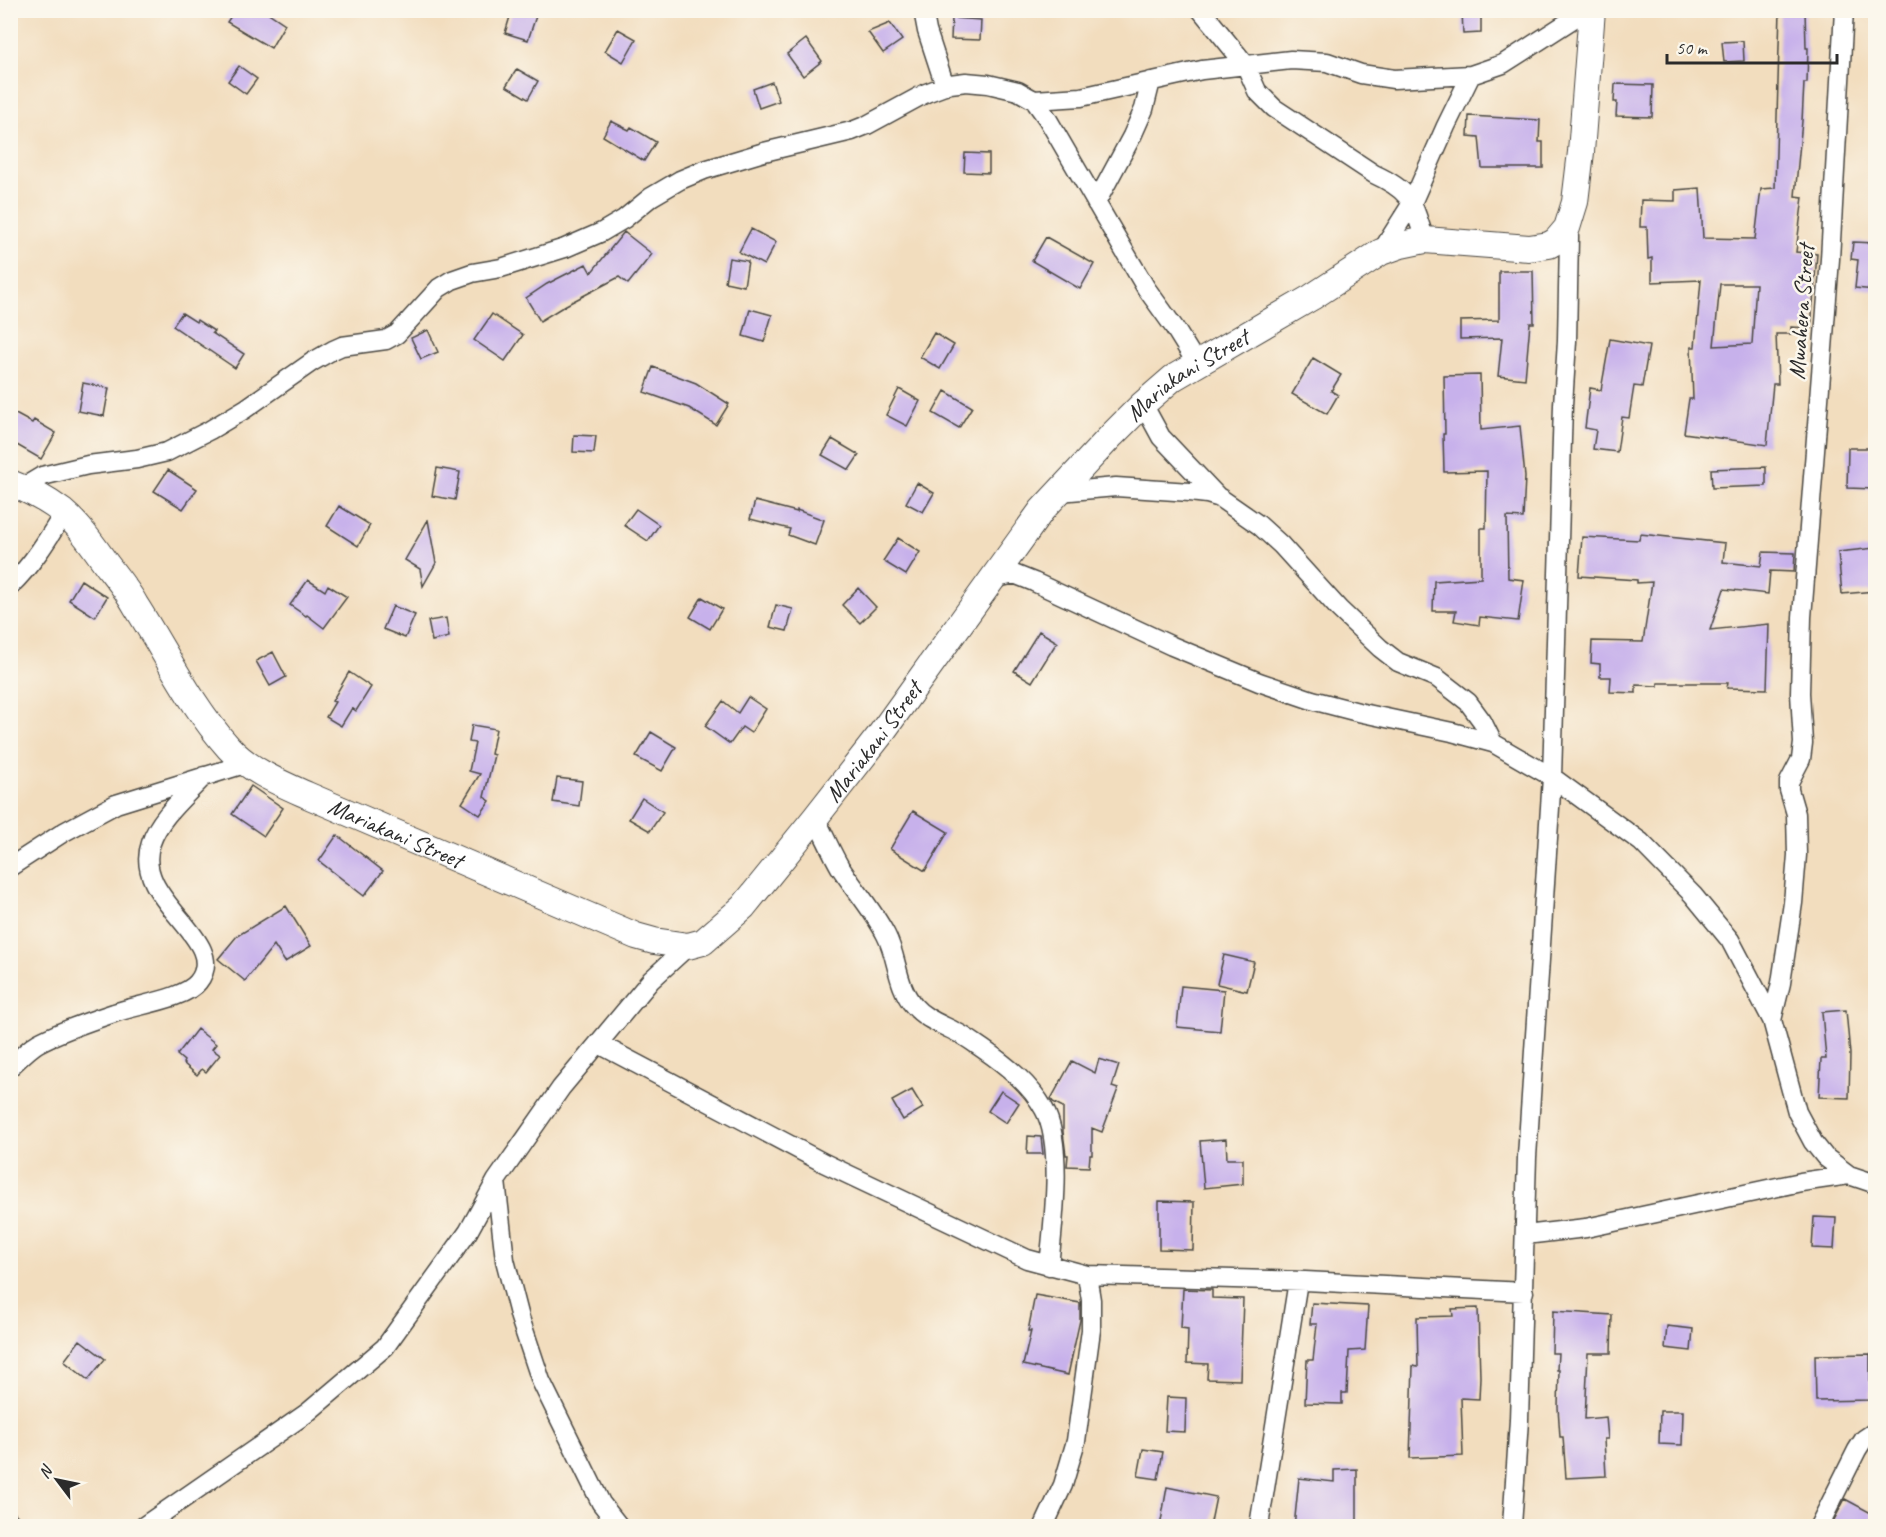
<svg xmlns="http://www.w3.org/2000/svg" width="1886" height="1537" font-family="Caveat,sans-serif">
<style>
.building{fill:#c7b1eb;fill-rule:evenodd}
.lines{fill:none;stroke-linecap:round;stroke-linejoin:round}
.street-casing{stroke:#494641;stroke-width:21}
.secondary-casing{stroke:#494641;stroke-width:28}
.street{stroke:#fff;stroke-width:18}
.secondary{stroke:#fff;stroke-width:26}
.labels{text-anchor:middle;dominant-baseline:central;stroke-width:5;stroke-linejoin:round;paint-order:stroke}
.street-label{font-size:24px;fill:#2b2b2b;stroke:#fbf7ec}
</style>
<rect width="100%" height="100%" fill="#fbf7ec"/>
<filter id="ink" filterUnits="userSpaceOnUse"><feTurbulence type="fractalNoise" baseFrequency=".0167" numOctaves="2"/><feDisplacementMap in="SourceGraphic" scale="12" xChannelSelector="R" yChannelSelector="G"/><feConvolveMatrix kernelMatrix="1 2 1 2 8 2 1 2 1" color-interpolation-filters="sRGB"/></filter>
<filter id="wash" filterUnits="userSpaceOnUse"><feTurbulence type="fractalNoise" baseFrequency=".008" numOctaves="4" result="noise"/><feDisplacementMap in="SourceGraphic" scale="24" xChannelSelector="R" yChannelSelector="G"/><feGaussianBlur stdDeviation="1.35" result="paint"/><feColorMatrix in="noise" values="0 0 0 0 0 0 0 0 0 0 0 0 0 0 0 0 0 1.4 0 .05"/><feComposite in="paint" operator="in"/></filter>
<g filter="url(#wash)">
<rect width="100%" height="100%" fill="#f2ddbe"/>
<g id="blocks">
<path class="building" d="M235 10H264L285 24 271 48 227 22Z
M512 10H538L528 40 505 33Z
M1462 10H1481V33L1463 34Z
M1780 10H1805L1806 48H1808L1807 83H1804L1802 121 1795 196 1803 197 1796 252 1817 254 1811 328 1791 327V334H1776L1778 384H1773L1767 445 1684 433 1689 399H1693L1691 347H1695L1701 280 1652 282V258L1648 259 1647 227H1640L1641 200 1675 201V190L1700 188 1703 238 1755 239 1761 189 1775 188ZM1720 284H1756L1752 344 1714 346Z
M952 18 981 20 980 40 951 39Z
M890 23 902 40 883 53 868 32Z
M618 29 636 39 623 62 605 51Z
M806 39 822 61 803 76 787 54Z
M1743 41 1744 61 1724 62 1722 42Z
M239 66 257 79 246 94 228 81Z
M517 69 538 81 528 99 506 86Z
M772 82 779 101 759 108 753 89Z
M1615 84 1653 85 1652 117 1616 116 1617 102H1614Z
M1469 116 1540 120 1539 142H1543V168H1482L1479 137 1468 136Z
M611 121 629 130 631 127 656 142 644 161 603 136Z
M965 153 989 154V173L964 172Z
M751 229 776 242 764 265 739 252Z
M624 232 652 254 628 284 619 277 566 305 540 321 526 298 547 284 586 264 591 273Z
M1046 237 1094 264 1080 289 1032 261Z
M1853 242 1875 243V290L1855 288 1858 260 1851 259Z
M729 258 748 261 744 286 725 282Z
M1499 271H1533L1534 323H1530L1525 379 1498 376 1502 338 1460 339V321L1499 320Z
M750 309 772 315 764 342 743 336Z
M182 313 196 322 197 320 214 331 212 333 244 354 235 368 173 326Z
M492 314 523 335 505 361 474 340Z
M428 330 438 352 421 359 411 338Z
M934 333 954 345 940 369 920 357Z
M1610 339 1649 346 1642 387 1634 386 1629 418 1622 417 1617 452 1593 449 1596 430 1585 428 1590 388 1601 390Z
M1313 358 1341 375 1331 391 1338 395 1327 414 1292 394Z
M653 367 696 383 729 404 716 425 689 408 644 392Z
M1480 375 1481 430 1520 426 1525 477 1523 518 1507 517 1508 578 1524 580 1518 621 1480 617 1479 625 1454 621 1456 611H1433L1434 581 1481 578V528H1486L1487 471 1444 472 1443 434H1445L1444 376Z
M83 383 109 388 104 416 78 411Z
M899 389 920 401 907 426 886 415Z
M945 391 972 407 959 428 933 413Z
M10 411 32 423 34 420 56 433 41 459 10 441Z
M574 435 596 436 594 453 573 452Z
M832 439 859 455 849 470 822 455Z
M1848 448H1875V489L1847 488Z
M1766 467V486L1712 488 1711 469Z
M437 468 460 472 455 500 432 496Z
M168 470 197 489 183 509 154 491Z
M917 483 934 493 923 512 906 503Z
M755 501 797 512V510L824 520 815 545 788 535 790 529 750 519Z
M339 506 370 525 358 546 327 526Z
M636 509 659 525 648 541 624 525Z
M428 520 436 563 423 586 420 569 405 560Z
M1640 534 1725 543 1723 562 1761 566 1763 552 1795 553 1794 572 1770 571 1768 594 1724 589 1710 630 1769 624 1767 689 1727 688 1728 683H1658V686L1636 685V693L1610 692 1611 677H1600V664L1591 663 1592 641 1643 642 1652 582 1637 583V580L1579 576 1582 537 1639 540Z
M898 538 920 552 906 575 883 561Z
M1875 548V591L1842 594 1838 552Z
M81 580 107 597 95 617 69 600Z
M308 580 325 591 328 585 347 597 324 628 307 615 306 616 290 605Z
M858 588 876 607 860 623 842 605Z
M702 597 722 609 710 629 690 617Z
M776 605 793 609 787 631 770 627Z
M393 606 415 615 405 638 383 629Z
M446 618 449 637 432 641 428 621Z
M1039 631 1057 642 1032 682 1014 671Z
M273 652 286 677 270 686 256 661Z
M349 672 371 687 356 711 352 708 341 726 326 717 335 702 332 701Z
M748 697 766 709 751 733 742 727 730 744 705 726 723 701 738 713Z
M472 725 496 729 491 754 494 755 484 797 490 801 480 815 462 803 480 774 469 771 475 743 469 742Z
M651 732 676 747 662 771 636 757Z
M557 778 582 781 579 806 553 802Z
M251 786 283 808 264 836 232 814Z
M642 798 663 812 650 831 629 819Z
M913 811 948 832 925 871 890 849Z
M337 835 383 871 364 896 319 861Z
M286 906 311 946 285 962 274 945 245 981 218 959 237 936Z
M1224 955 1254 962 1247 991 1217 984Z
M1181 986 1224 990 1220 1031 1177 1027Z
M1846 1010 1850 1054 1849 1098 1819 1097 1821 1059H1826L1822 1012Z
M197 1029 216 1044 212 1049 220 1055 206 1072 202 1069 197 1075 183 1063 184 1061 177 1055Z
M1099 1059 1119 1065 1112 1087 1118 1089 1102 1132 1092 1128V1155H1090L1089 1167 1067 1166 1068 1155H1066L1063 1132V1107L1053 1102 1051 1099 1072 1061 1095 1073Z
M912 1090 923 1108 903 1120 892 1101Z
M1001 1091 1019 1103 1006 1123 988 1111Z
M1028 1136 1041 1137 1043 1154H1027Z
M1226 1139 1227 1159H1243V1184L1204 1188 1200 1141Z
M1159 1201 1194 1202 1193 1250 1159 1249Z
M1814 1217 1836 1218 1834 1249 1812 1248Z
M1183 1289 1212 1290V1298L1243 1299 1240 1380 1207 1379 1208 1364 1187 1363 1188 1329 1181 1328Z
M1035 1295 1080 1303V1320L1068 1375 1023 1365 1031 1331H1028Z
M1312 1303 1368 1306 1365 1350 1349 1351 1347 1393H1342V1404L1305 1403 1307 1360H1313L1317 1324H1310Z
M1478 1308 1480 1377 1479 1399 1461 1398 1463 1456 1410 1458 1413 1366 1418 1367 1417 1317 1453 1316 1452 1309Z
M1553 1311 1612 1315 1611 1353H1588L1585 1419 1606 1417 1608 1439H1604L1606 1476 1566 1478 1563 1437H1560L1558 1407 1559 1370H1557L1558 1353H1552Z
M1667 1326 1693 1329 1691 1351 1665 1348Z
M80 1340 105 1359 88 1380 64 1361Z
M1870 1354V1400L1816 1401 1815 1355Z
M1167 1397 1186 1398 1185 1432 1165 1431Z
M1660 1411H1683L1682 1445 1659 1444Z
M1143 1449 1163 1452 1158 1479 1138 1476Z
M1357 1469V1527H1294L1299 1478 1334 1482V1470Z
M1167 1487 1216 1497 1210 1527H1160Z
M1845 1499 1873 1514 1866 1527H1842L1833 1522Z"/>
</g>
</g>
<g filter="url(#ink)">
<use href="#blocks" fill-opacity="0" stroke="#494641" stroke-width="1.5"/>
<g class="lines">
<g class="street-casing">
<path id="street" d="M923 10 927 31 945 86
M1201 10 1245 64 1257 91 1274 108 1374 174C1413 192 1412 202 1425 240
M1034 100 1081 97 1202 70 1291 60 1327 62 1361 74 1394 79 1471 75 1503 64 1587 10
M1096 203 1132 136 1144 109 1151 81
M1381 252 1412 203 1446 126 1471 75
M1143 404 1161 437 1219 498
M22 488 42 476 88 465 137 459 167 452 210 430 245 409 312 362 333 350 342 346 386 340 397 334 439 288 452 280 472 273 501 268 565 248 602 232 624 219 651 197 680 180 704 170 764 152 852 131 867 125 926 93 950 84 966 82 988 84 1018 91 1034 100 1047 118 1129 259 1146 288 1174 327 1197 364
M1059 492 1116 487 1190 492 1207 494 1220 498 1259 525 1281 545 1339 609 1380 648 1398 662 1437 678 1468 702 1482 721 1493 743
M993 579 1014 574 1034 582 1172 646 1259 682 1312 700 1358 712 1452 732 1493 743 1552 777 1641 842 1693 895 1730 940 1772 1020 1797 1112 1813 1142 1825 1157 1849 1175 1876 1184
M10 586C32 565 48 539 64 513
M815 818C824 834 831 852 840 867 855 890 873 910 886 935 898 958 896 985 914 1006 925 1019 941 1024 956 1032 965 1036 974 1043 983 1049 1006 1065 1030 1084 1044 1109 1064 1144 1053 1225 1049 1266
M10 867 64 832 116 804 248 763
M1772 1020 1781 983 1793 903 1797 855 1796 814 1789 790V782L1801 759 1803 743 1800 693 1802 617 1830 259 1844 10
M599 1044 824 1163 1027 1259 1087 1275 1305 1281 1524 1292
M10 1067C19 1059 28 1049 38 1043 60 1031 90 1021 114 1013 136 1005 185 999 198 982 232 939 130 901 151 843 160 816 186 796 204 776
M496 1181 505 1260 520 1318 541 1381 601 1503 619 1526
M1525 1235 1586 1228 1801 1182 1849 1175
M10 1522 13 1526
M144 1526 307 1413 385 1347 468 1232 496 1181 561 1088 651 980 688 946
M1044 1526 1063 1485 1076 1441 1091 1330V1300L1087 1275
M1259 1526 1298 1281
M1512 1526 1519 1420 1527 1157 1552 777 1563 405 1567 341 1569 237 1567 228
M1819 1526 1857 1450 1864 1439 1876 1431"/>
</g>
<g class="secondary-casing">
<g id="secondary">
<path id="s1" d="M10 483C29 490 47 500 63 512 80 526 94 547 107 565 117 578 128 591 136 606 166 653 191 706 229 748 249 770 280 783 307 795L636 936 654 941 688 946 703 942 743 907 815 818 880 735 1042 510 1112 435 1143 404 1173 378 1312 297 1381 252 1401 245 1425 240 1529 248 1549 245 1556 241 1567 228 1575 202 1581 152 1592 10"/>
</g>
</g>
<use href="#street" class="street"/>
<use href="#secondary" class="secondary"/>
</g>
</g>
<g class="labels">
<g class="street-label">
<text transform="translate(1801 312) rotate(-86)">Mwahera Street</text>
<text stroke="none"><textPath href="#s1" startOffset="1618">Mariakani Street</textPath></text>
<text stroke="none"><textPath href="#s1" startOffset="1132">Mariakani Street</textPath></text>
<text stroke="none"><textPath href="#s1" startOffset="538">Mariakani Street</textPath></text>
</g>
</g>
<rect width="1886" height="1537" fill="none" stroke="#fbf7ec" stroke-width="36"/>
<g transform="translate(57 1480) rotate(302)" stroke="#fbf7ec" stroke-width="4.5" paint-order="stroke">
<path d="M0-4.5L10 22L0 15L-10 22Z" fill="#2b2b2b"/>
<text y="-9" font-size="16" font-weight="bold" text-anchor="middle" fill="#2b2b2b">N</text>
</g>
<path d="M1667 54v9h170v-9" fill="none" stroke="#2b2b2b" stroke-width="3"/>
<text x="1676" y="54" font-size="18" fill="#2b2b2b" stroke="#fbf7ec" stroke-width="4.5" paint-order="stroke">50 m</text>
</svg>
